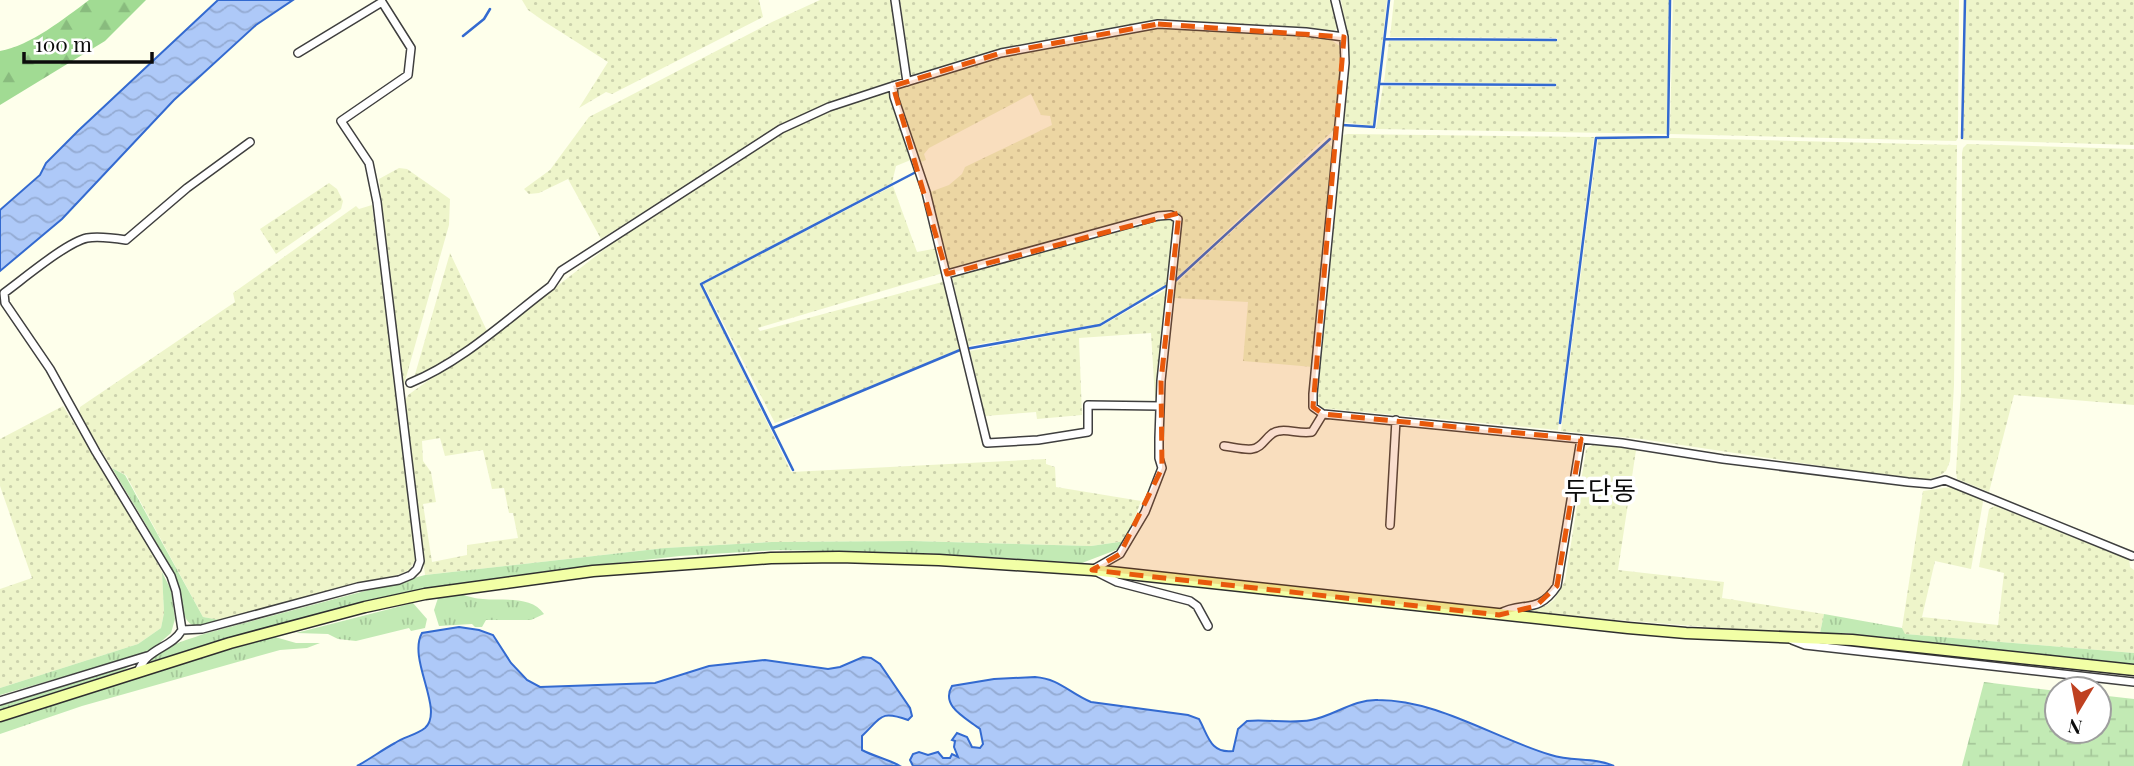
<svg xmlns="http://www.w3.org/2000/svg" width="2134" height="766" font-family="'Playfair Display','Noto Sans KR',serif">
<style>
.farmland{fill:url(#farmland-dots);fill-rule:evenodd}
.grass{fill:url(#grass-tufts)}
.forest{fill:url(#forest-firs)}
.wetland{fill:url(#wetland-marsh)}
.water{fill:url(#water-waves);stroke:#336ad0;stroke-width:2}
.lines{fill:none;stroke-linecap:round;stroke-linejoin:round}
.stream{stroke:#336ad0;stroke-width:2.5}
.street-casing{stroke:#3f3f3f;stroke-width:10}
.secondary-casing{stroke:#2e2e2e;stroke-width:13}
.street{stroke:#fff;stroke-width:7}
.secondary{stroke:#f2ffa6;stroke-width:10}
.marked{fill:#e8590c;fill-opacity:0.2;stroke:#e8590c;stroke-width:5;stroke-dasharray:14 9;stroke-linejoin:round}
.labels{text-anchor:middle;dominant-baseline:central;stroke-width:7;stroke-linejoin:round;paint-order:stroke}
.quarter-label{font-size:26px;fill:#0c0c0c;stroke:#fff}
</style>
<defs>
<pattern id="farmland-dots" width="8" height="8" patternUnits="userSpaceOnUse" patternTransform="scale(1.75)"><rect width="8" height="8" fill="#eef5ca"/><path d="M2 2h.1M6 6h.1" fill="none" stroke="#cbd1ac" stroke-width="1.8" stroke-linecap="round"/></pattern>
<pattern id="grass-tufts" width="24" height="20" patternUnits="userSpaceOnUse" patternTransform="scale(1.75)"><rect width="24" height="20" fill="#c2eab4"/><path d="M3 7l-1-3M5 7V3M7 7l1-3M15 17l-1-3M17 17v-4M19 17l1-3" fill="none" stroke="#a6c89a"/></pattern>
<pattern id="forest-firs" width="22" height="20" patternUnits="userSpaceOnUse" patternTransform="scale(1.75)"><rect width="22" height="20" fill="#a1db93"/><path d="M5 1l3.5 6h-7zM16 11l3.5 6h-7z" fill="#89bb7e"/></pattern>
<pattern id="wetland-marsh" width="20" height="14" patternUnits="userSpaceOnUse" patternTransform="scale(1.75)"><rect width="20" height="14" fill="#c2eab4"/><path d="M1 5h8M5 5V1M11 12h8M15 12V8" fill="none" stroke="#a6c89a"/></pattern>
<pattern id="water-waves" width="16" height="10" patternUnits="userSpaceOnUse" patternTransform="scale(1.75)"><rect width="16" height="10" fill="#aec9f8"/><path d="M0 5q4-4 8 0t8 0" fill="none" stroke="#94abd3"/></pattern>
</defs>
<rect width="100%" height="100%" fill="#feffeb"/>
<path class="farmland" d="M522 0H759L763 17 612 94 606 92 579 108 608 62 545 22 528 10Z
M820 0H892L901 78 892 83 803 115 779 127 601 239 568 179 539 193 529 194 524 189 550 170 589 117 772 22Z
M900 0H1333L1339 27 1335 30 1327 32 1158 21 1145 22 1003 48 913 76 910 73Z
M1341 0H1387L1373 126 1342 122 1348 64V40Z
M1394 0H1669L1667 134 1376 129 1383 86 1556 87 1555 84 1384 82 1389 41H1558L1557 38 1390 37Z
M1673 0H1959L1958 138 1956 141 1670 134Z
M1966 0H2134V145L1963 140Z
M1156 28 1313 36 1330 39 1341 47 1336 128 1177 277 1181 224 1179 216 1172 212 950 272 930 192 949 185 962 174 965 167 1052 125 1050 116 1041 115 1031 94 929 148 924 154 926 160 921 162 897 98 896 93 900 88 904 85 998 56Z
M889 91 913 159 896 166 892 183 700 283 791 472 1046 459V464L1055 467 1056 487 1141 501 1126 541 1091 546 912 541 772 542 665 548 425 575 404 403 408 395 529 308 646 217 749 155 796 123ZM440 438 445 456 483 450 492 489 504 488 509 513H513L518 538 467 545V555L432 562 423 504 436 502 431 472 423 461 422 441Z
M1348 134 1594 137 1558 430 1320 408 1318 399 1322 339 1341 140 1343 135Z
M1674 138 1957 145 1954 385 1950 461 1946 471 1939 476 1929 479H1908L1641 439 1561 431 1598 139Z
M1328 143 1332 147 1330 171 1313 367 1243 361 1248 302 1173 298 1175 284Z
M1967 144 2134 149V405L2014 395 1989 492 1957 479 1956 471 1961 392 1962 153 1963 148Z
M399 168 407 169 450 199 449 225 403 388 379 179Z
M329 183 337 189 343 201 341 209 276 254 260 229Z
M893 186 917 252 938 248 943 273 758 328 760 331 946 281 962 348 827 405 775 423 703 284Z
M372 205 416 551 415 561 409 570 401 574 220 620 203 617 126 475 112 468 79 414 80 407 235 302 233 293 356 206 359 209Z
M1163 217H1169L1175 221 1170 283 1099 324 968 346 952 277Z
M450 253 487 331 452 358 414 378Z
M1167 289 1157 397 1155 398 1151 333 1079 338 1082 415 1037 419 1036 412 985 416 970 351 1101 326Z
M63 406 143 535 162 572 164 613 161 628 138 644 0 688V589L32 578 0 486V439Z
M1596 444 1636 450 1618 570 1724 582 1722 598 1824 614 1820 633 1744 630 1518 612 1517 611 1532 610 1547 605 1554 600 1565 581 1586 450 1590 446Z
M1951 487 1982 498 1983 502 1971 569 1935 561 1922 617 1998 625 2004 573 1979 567 1989 509 1995 506 2129 557 2130 567 2134 570V653L1904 634 1902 628 1923 491Z"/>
<path class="grass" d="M112 468 125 475 203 617 220 620C213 623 203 630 195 626 180 621 183 600 178 588 161 546 135 507 112 468Z
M912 541 1091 546 1126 541 1116 550 1082 563 923 553 776 550 680 556 554 570 432 589 355 605 148 662C162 646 187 640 207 633L425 575 665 548 772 542Z
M162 572 171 590 175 619 171 633 149 652 0 695V688L138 644 161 628 164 613Z
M460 594C468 596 476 599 483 599 502 601 532 595 544 614L531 620H486L482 627H475L472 624 439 626 434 610 438 598Z
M413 603 427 619 425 628 411 631 409 628 356 641 338 639 328 634 296 633Z
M1824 614 1902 628 1905 634 2134 653V665L1845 633H1820Z
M275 637 296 643H320L307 648 280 650 82 706 0 734V721L166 667Z
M140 659 124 670 0 710V703Z"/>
<path class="forest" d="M89 0H146L105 41 0 105V51C30 46 65 18 89 0Z"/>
<path class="wetland" d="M1984 682 2057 691V731H2099V695L2134 699V766H1962Z"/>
<path class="water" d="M218 0H293L256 25 174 100 62 219 0 271V210L40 175 46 163 79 130Z
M459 627 479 630 493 635 511 663 527 680 540 687 655 683 709 666 765 660 828 669 840 667 863 657 871 658 880 664 910 708 912 716 908 720C880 710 882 717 862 736V750C875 757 888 759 900 766H357C370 759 382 750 395 743 404 737 416 735 425 728 445 710 407 659 422 633Z
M1035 677C1060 679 1069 693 1091 702L1188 715 1199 719C1208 735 1210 754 1233 751L1238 729 1247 721C1268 719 1290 724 1311 720 1334 716 1353 699 1378 700 1438 700 1494 738 1551 755 1572 762 1594 757 1614 766H913L910 760 913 754 919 752 928 755 938 752 943 758H950L952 754 958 757 954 747 955 741 952 740 957 733 967 737 972 747 980 748 983 744 980 729C966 718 940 706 952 686L994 679Z"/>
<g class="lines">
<path class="stream" d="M463 36 484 19 490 9
M1385 39 1556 40
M1381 84 1555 85
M1342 125 1374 127 1389 0
M1668 135 1670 0
M1962 138 1965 0
M1175 281 1330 139
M1560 423 1596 138 1668 137
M773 428 960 350 1100 325 1166 286
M793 470 701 284 916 172"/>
<g class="street-casing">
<path id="street" d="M895 0 907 82
M1335 0 1344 37 1345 63 1313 394V407L1323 414 1622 443 1723 459 1908 482 1931 484 1945 480 2132 556
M893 86 894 97 926 192 987 443 1038 440 1088 432V405L1160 406
M947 274 1158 216 1171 215 1178 219 1161 381 1159 438V458L1162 468 1145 512 1120 554 1092 570
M410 383C462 362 506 320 551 286L561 271 781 129 829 107 893 86 1001 53 1158 24 1306 32 1344 37
M1224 446C1233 447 1243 450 1252 449 1264 448 1267 432 1279 431 1288 429 1300 434 1312 432L1323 414
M1390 525 1396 420
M1099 573 1117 582 1190 601 1197 606 1208 626
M1499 614C1522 600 1537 616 1557 586L1581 439
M182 630 202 629 358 587 399 580 411 575 417 569 420 561 377 202 369 163 341 121 408 75 411 48 382 2 298 53
M1792 640 1805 645 2134 682
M138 672C147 647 171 649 182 630L176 591 171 576 96 452 50 369 5 303 4 293C22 280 67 242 87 238 100 236 113 238 126 240L187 188 250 142
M0 701 147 656"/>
</g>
<g class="secondary-casing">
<path id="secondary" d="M0 716 230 643 365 607 425 594 593 571 771 558 839 557 939 560 1092 570 1628 628 1686 633 1852 640 2134 670"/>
</g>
<use href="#street" class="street"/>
<use href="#secondary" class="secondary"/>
</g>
<path class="marked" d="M1158 24 1344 37 1313 407 1323 414 1581 439 1557 586 1536 606 1499 615 1092 570 1120 554 1162 468 1161 381 1179 213 947 274 893 86 1001 53Z"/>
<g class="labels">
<g class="quarter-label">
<text x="1600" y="489">두단동</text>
</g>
</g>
<g transform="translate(2078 710) rotate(190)"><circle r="33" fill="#ffffff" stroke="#9e9e9e" stroke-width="2"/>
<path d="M0-5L12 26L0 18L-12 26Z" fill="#bf4121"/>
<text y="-10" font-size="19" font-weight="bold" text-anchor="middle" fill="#0c0c0c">N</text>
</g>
<path d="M24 52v10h128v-10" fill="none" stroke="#0c0c0c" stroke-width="3.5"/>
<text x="35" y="52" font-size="21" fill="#0c0c0c" stroke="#ffffff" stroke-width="5" paint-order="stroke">100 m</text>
</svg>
